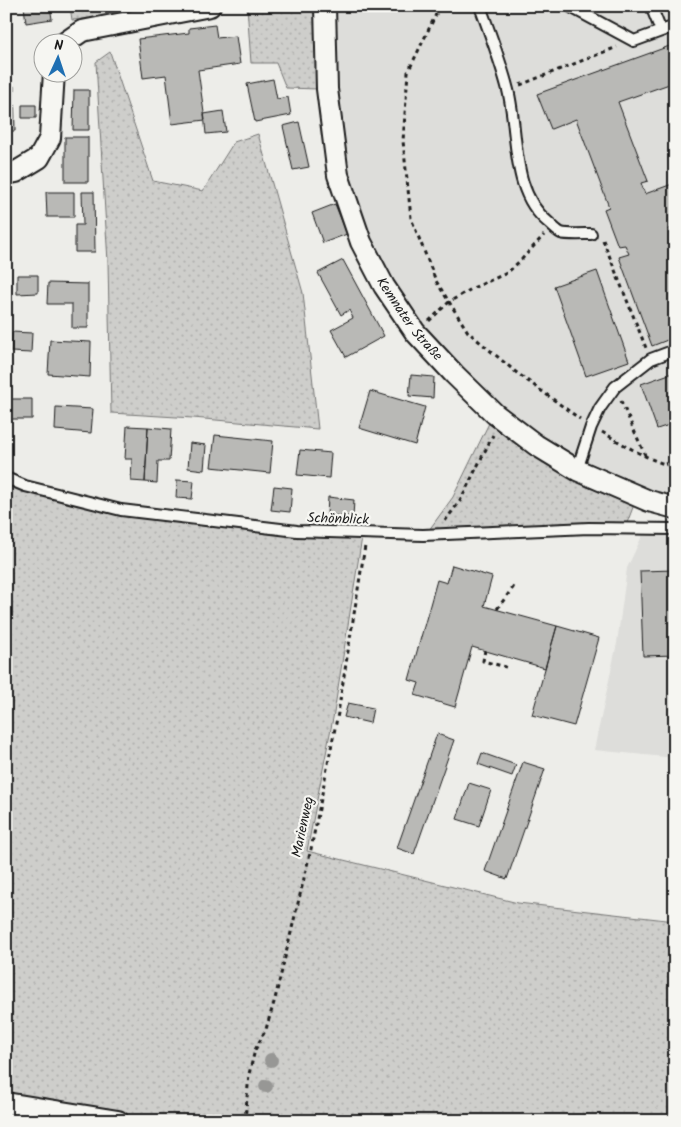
<svg xmlns="http://www.w3.org/2000/svg" width="681" height="1127" font-family="Kalam,sans-serif">
<style>
.built{fill:#ddddda}
.grass{fill:url(#grass-dots);stroke:#757574}
.building{fill:#b9b9b6;stroke:#1c1c1c}
.lines{fill:none;stroke-linecap:round;stroke-linejoin:round}
.lane-casing{stroke:#1c1c1c;stroke-width:14}
.street-casing{stroke:#1c1c1c;stroke-width:24}
.path{stroke:#1c1c1c;stroke-width:3;stroke-dasharray:4 4;stroke-linecap:butt}
.lane{stroke:#f6f6f2;stroke-width:10}
.street{stroke:#f6f6f2;stroke-width:20}
.tree{fill:#979795}
.labels{text-anchor:middle;dominant-baseline:central;stroke-width:4.5;stroke-linejoin:round;paint-order:stroke}
.street-label{font-size:14px;fill:#1c1c1c;stroke:#f6f6f2}
</style>
<defs>
<pattern id="grass-dots" width="8" height="8" patternUnits="userSpaceOnUse" patternTransform="scale(1.25)"><rect width="8" height="8" fill="#cececb"/><path d="M2 2h.1M6 6h.1" fill="none" stroke="#b0b0ae" stroke-width="1.8" stroke-linecap="round"/></pattern>
</defs>
<rect width="100%" height="100%" fill="#edede9"/>
<filter id="ink" filterUnits="userSpaceOnUse"><feTurbulence type="fractalNoise" baseFrequency=".02" numOctaves="2"/><feDisplacementMap in="SourceGraphic" scale="10" xChannelSelector="R" yChannelSelector="G"/><feConvolveMatrix kernelMatrix="1 2 1 2 8 2 1 2 1" color-interpolation-filters="sRGB"/></filter>
<g filter="url(#ink)">
<path class="built" d="M333 6H675V498L651 494 589 469 541 441 500 408 422 327 390 283 372 241 348 174 337 89Z
M644 532 675 533V758L594 750 617 643 627 568Z"/>
<path class="grass" d="M70 6H179L135 14 72 20Z
M247 6H317L319 89 286 88 276 63H251Z
M110 52 153 181 203 191 234 142 258 134 303 293 318 429 193 418 111 413 108 262 96 62Z
M491 419 635 502 627 523 429 530 453 497Z
M6 481 122 513 362 537 334 713 307 851 518 903 675 921V1121H155L6 1097Z"/>
<path class="building" d="M24 6H50L52 19 26 23Z
M215 25 217 38 236 36 240 64 198 70 205 120 172 124 166 75 143 78 138 39 189 33V28Z
M6 36H9L10 62H6Z
M675 44V82L618 102 648 181 641 183 645 194 675 183V227L669 229 671 238 675 237V337L652 346 619 257 629 254 625 245 618 246 604 209 609 207 576 119 551 129 537 94Z
M273 79 277 99 288 97 291 115 255 122 247 84Z
M6 86H14L15 131H6Z
M74 90H89V130H73Z
M22 105H36V118H22Z
M223 111 226 132 206 134 204 114Z
M299 122 309 167 293 170 283 126Z
M65 137H88V182H65Z
M46 192H74V217H47Z
M82 192H94L95 252H75V225H83Z
M335 204 347 234 323 243 312 213Z
M343 260 384 336 346 357 331 330 353 318 349 310 341 315 318 273Z
M597 271 629 361 586 376 554 286Z
M17 275H38V293L17 294Z
M48 283 88 284V328H72V304H47Z
M12 332 32 333 31 353 11 352Z
M50 340 91 342 90 377 48 374Z
M675 372V423L657 429 641 384Z
M411 375 434 377 433 398 409 396Z
M370 391 425 407 415 445 359 428Z
M10 399H32V419H9Z
M56 407 93 409 91 433 55 430Z
M127 426 148 427 145 482 131 481 132 459H125Z
M148 427 171 429 169 461H158L157 483 145 482Z
M215 435 273 441 270 473 211 467Z
M190 443 206 445 204 470 188 468Z
M300 450 331 453 329 478 297 475Z
M177 480 194 481 192 499 176 498Z
M274 486 292 488 290 512 271 510Z
M328 497 354 500 353 517 327 515Z
M452 565 492 577 484 606 557 626 545 668 472 647 455 707 415 695 419 683 409 680 437 580 447 583Z
M675 570V655L643 656 640 571Z
M557 626 599 638 574 726 532 715Z
M348 703 373 708 370 723 344 717Z
M437 734 454 740 414 854 397 848Z
M482 753 516 765 512 776 478 764Z
M523 762 545 769 507 879 485 871Z
M469 783 491 790 479 826 457 819Z"/>
<g class="lines">
<g class="lane-casing">
<path id="lane" d="M480 6C490 34 501 62 508 90 519 134 510 192 549 223 552 226 557 231 561 233 567 235 584 234 591 234
M569 6 634 41 675 26
M651 6 661 31
M577 470 591 427 600 408 615 387 651 359 675 350
M6 478 25 486 121 510 297 531 423 535 589 528 675 529"/>
</g>
<g class="street-casing">
<g id="street">
<path id="s1" d="M325 6 327 89 338 175 361 242 384 286 415 332 454 374 495 414 536 445 577 470 649 501 675 508"/>
<path d="M66 42 82 31 210 6"/>
<path d="M6 174 16 172 39 158 50 138 54 72"/>
<path d="M6 1103 118 1121"/>
</g>
</g>
<path class="path" d="M440 6 408 72 403 141 411 218 436 281 468 332 517 373 580 419
M520 85 617 47
M603 240 646 348
M429 321 449 302 473 288 507 273 522 259 544 235
M621 401 645 455
M602 432C625 445 649 461 675 467
M665 464 675 461
M445 521 460 501 493 435
M497 609 515 585
M485 650 483 661 506 667
M245 1121 249 1074 255 1050 266 1029 275 999 311 849 338 713 365 546"/>
<use href="#lane" class="lane"/>
<use href="#street" class="street"/>
</g>
<g class="tree">
<circle cx="271" cy="1060" r="7"/>
<circle cx="266" cy="1086" r="7"/>
</g>
</g>
<g class="labels">
<g class="street-label">
<text stroke="none"><textPath href="#s1" startOffset="332">Kemnater Straße</textPath></text>
<text transform="translate(338 519) rotate(2)">Schönblick</text>
<text transform="translate(303 827) rotate(-78)">Marienweg</text>
</g>
</g>
<rect width="681" height="1127" fill="none" stroke="#f6f6f2" stroke-width="25"/>
<rect x="12" y="12" width="656" height="1102" fill="none" stroke="#1c1c1c" stroke-width="2" filter="url(#ink)"/>
<g transform="translate(58 58) rotate(3)"><circle r="24" fill="#f6f6f2" stroke="#9f9f9c"/>
<path d="M0-4L9 19L0 12L-9 19Z" fill="#1f6fb2"/>
<text y="-8" font-size="14" font-weight="bold" text-anchor="middle" fill="#1c1c1c">N</text>
</g>
</svg>
